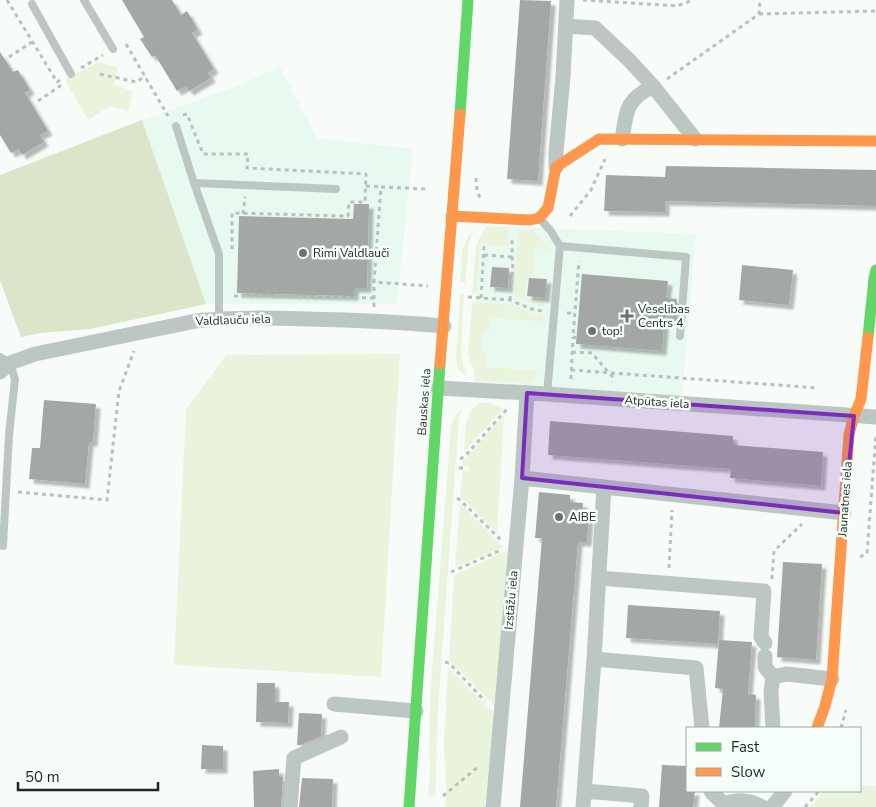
<svg xmlns="http://www.w3.org/2000/svg" width="876" height="807" font-family="'Nunito Sans',sans-serif">
<style>
.built{fill:#e8faf0}
.green{fill:#eaf4dc}
.forest{fill:#dae5ca}
.building{fill:#a4a8a5;filter:url(#shadow)}
.lines{fill:none;stroke-linecap:round;stroke-linejoin:round}
.path{stroke:#b9c0bd;stroke-width:3;stroke-dasharray:4 4;stroke-linecap:butt}
.lane{stroke:#bcc6c3;stroke-width:8}
.street{stroke:#bcc6c3;stroke-width:15}
.fast{stroke:#63d668;stroke-width:11}
.slow{stroke:#ff974d;stroke-width:11}
.marked{fill:#7b2cbf;fill-opacity:0.2;stroke:#7b2cbf;stroke-width:4;stroke-linejoin:round}
.poi-dot{fill:#6b726e;stroke:#f5fef9;stroke-width:2}
.labels{text-anchor:middle;dominant-baseline:central;stroke-width:5;stroke-linejoin:round;paint-order:stroke}
.poi-label{font-size:12px;fill:#1f2723;stroke:#f5fef9;text-anchor:start}
.street-label{font-size:12px;fill:#1f2723;stroke:#f5fef9}
</style>
<defs>
<filter id="shadow"><feDropShadow dx="4.5" dy="4.5" stdDeviation="1" flood-color="#0004"/></filter>
</defs>
<rect width="100%" height="100%" fill="#f7fcf9"/>
<path class="built" d="M280 67 317 138 413 149 397 304H206L142 120 237 86Z
M488 226 696 234 681 410 476 398 473 352 478 246Z"/>
<path class="green" d="M97 62 118 67 114 85 133 91 128 111 110 106 88 120 65 80Z
M486 226 508 227V247L488 246V243H480L477 293 472 294 476 245Z
M517 228 532 230 550 250 535 249 533 277H527L525 298 544 300V306C533 305 525 300 515 296Z
M473 231 469 243 465 283 460 282C462 266 459 242 473 231Z
M460 293H464L461 357 467 377 458 369 456 359Z
M472 302 513 305 532 314 543 316 542 322 490 317 489 332 482 331 481 352 487 353 486 367 538 371C537 378 535 380 529 383L475 381 474 370 468 354Z
M400 354 381 677 174 665 186 409 226 355Z
M480 403H490L503 409 464 452C466 435 463 411 480 403Z
M463 408 459 418 438 709C436 738 437 767 435 796L428 795 430 768 429 747 430 698 451 427 456 414Z
M504 415 497 534 460 496 463 471H469V466H463V460Z
M460 503 504 547 455 567Z
M508 550 495 706 449 660 454 575Z
M448 667 494 713 485 807H445L446 792 444 743Z
M860 785 876 786V807H810L824 791H860Z"/>
<path class="forest" d="M142 120 206 304 90 329 42 333 21 337 0 280V175Z"/>
<path class="building" d="M122 0H172L181 15 187 11 198 30 192 33 214 69 208 73 211 78 189 91 186 86 177 91 155 55 152 57 140 39 144 37Z
M520 0 551 1 538 181 507 179Z
M0 52 13 72 18 70 30 90 25 93 48 131 40 135 44 142 22 155 19 149 11 153 0 135Z
M666 166 876 170V206L665 201V212L604 211 606 175 665 177Z
M354 204H369L367 288H354V296L237 293 239 216 353 219Z
M742 265 793 270 789 305 739 300Z
M492 267 509 268 508 288 490 287Z
M582 274 668 281 666 298 677 299 676 318 665 317 662 351 576 344Z
M529 278 547 279 545 298 527 296Z
M44 400 96 404 93 442H89L85 484 29 479 32 448H40Z
M550 421 733 436V445L823 452 821 486 730 478 731 469 548 455Z
M539 492 570 495V502L583 503 582 515 589 516 587 542H578L556 807H520L542 538H535Z
M783 562 822 564 816 660 777 657Z
M628 605 720 611 718 644 626 638Z
M719 640 752 642 748 694 756 695 755 728H719L723 689 715 688Z
M257 683H275V702H289L288 723 256 722Z
M299 713 322 714 321 736 301 745H297Z
M202 745 223 746V769H201Z
M662 765 687 766V791H695L693 807H659Z
M279 769V777H283L281 807H254L253 771Z
M302 778 333 779 332 807H299Z"/>
<g class="lines">
<path class="path" d="M7 0 57 82 60 80
M583 0 677 6 693 0
M759 14 876 11
M126 44 168 116
M9 57 32 42
M81 68 103 55
M100 74 136 82 146 76
M667 79 759 14 760 0
M38 101 60 86 57 82
M183 115 187 114 203 154H248L247 168 366 174 365 202H349L348 216 232 213V249
M476 178 477 190 480 198
M366 186 381 187
M425 189 381 187 374 282 428 286
M243 214 245 197
M570 216 591 190 605 159
M484 255 512 257
M234 296 374 298
M468 297 510 300 534 310 543 311
M481 298 484 245
M510 300 513 263 512 257V238
M374 307V282
M567 313H575
M577 338 573 337 579 261
M572 352 592 353 608 372 612 376V382
M571 370 818 388
M571 379 573 337
M460 459 464 457 507 409
M459 468H467
M18 492 107 500 119 391 134 351
M457 498 460 500 501 540
M860 557 867 553 876 434
M669 568 672 510
M451 572 499 551
M772 579 774 551 802 524
M445 662 449 663 485 701
M841 728 846 710
M443 796 479 766
M805 807 819 791"/>
<path class="lane" d="M84 0 113 49
M32 4 71 74
M176 126 194 183
M540 219 550 230 560 246 547 394
M560 246 686 257 680 336
M219 318V254L194 183 336 189
M0 357 10 363 15 379 9 435 3 546"/>
<path class="street" d="M566 26 595 28 629 60 653 86 695 139
M622 139C627 110 625 101 653 86
M556 167V152L563 77 567 0
M0 372 10 363 35 354 196 321C233 317 270 318 307 319 352 320 398 322 444 326
M438 388 547 394 876 417
M522 478 604 487 594 659 583 807
M604 487 844 513
M599 578 764 591 761 637 765 643
M765 656V667L773 677
M594 659 696 668 702 728
M334 704 416 711
M773 728 771 692 773 677 786 674 832 679
M585 791 642 796 641 807
M711 791 712 793 724 804
M290 807 294 758 341 737
M493 807 522 478 527 393
M723 807 724 804C737 799 750 800 762 807
M772 807 785 791"/>
<path class="fast" d="M460 114 468 0
M868 337 874 278 876 270
M409 807 440 364"/>
<path class="slow" d="M451 216 530 220 539 218 548 208 556 167 599 139 876 141
M440 364 460 114
M817 728 825 706 832 679 849 434 854 416 861 399 868 337"/>
</g>
<path class="marked" d="M527 393 854 416 844 513 522 478Z"/>
<g class="poi-dot">
<circle cx="303" cy="253" r="5"/>
<path d="M624.5 308.5h5v5h5v5h-5v5h-5v-5h-5v-5h5z"/>
<circle cx="592" cy="331" r="5"/>
<circle cx="559" cy="517" r="5"/>
</g>
<g class="labels">
<g class="poi-label">
<text x="313" y="253">Rimi Valdlauči</text>
<text x="638" y="309">Veselības<tspan x="638" dy="14">Centrs 4</tspan></text>
<text x="602" y="331">top!</text>
<text x="569" y="517">AIBE</text>
</g>
<g class="street-label">
<text transform="translate(233 320) rotate(-2)">Valdlauču iela</text>
<text transform="translate(424 402) rotate(-86)">Bauskas iela</text>
<text transform="translate(657 402) rotate(4)">Atpūtas iela</text>
<text transform="translate(845 499) rotate(-86)">Jaunatnes iela</text>
<text transform="translate(511 600) rotate(-85)">Izstāžu iela</text>
</g>
</g>
<rect x="686" y="727" width="175" height="65" fill="#f5fef9" stroke="#9fa8a3"/>
<rect x="696" y="743" width="25" height="8" fill="#63d668" stroke="#9fa8a3"/>
<text x="731" y="752" font-size="15" fill="#1f2723">Fast</text>
<rect x="696" y="768" width="25" height="8" fill="#ff974d" stroke="#9fa8a3"/>
<text x="731" y="777" font-size="15" fill="#1f2723">Slow</text>
<path d="M18 782v8h140v-8" fill="none" stroke="#1f2723" stroke-width="2.5"/>
<text x="25" y="782" font-size="15" fill="#1f2723" stroke="#f5fef9" stroke-width="4" paint-order="stroke">50 m</text>
</svg>
